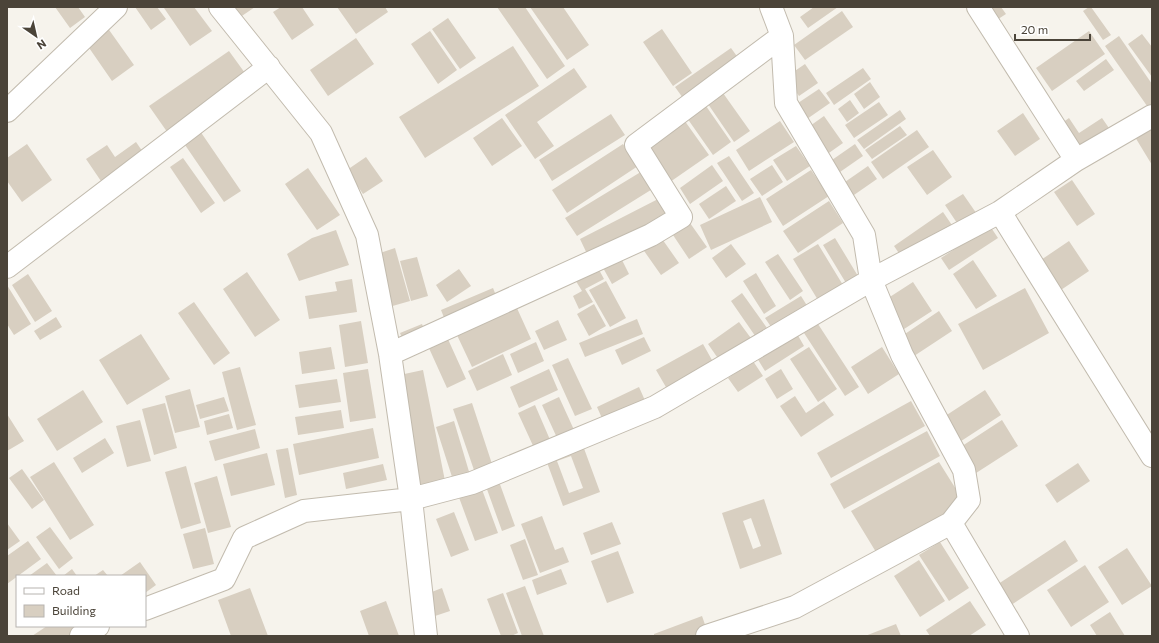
<svg xmlns="http://www.w3.org/2000/svg" width="1159" height="643" font-family="Commissioner,sans-serif">
<style>
.building{fill:#d8cfc1;fill-rule:evenodd}
.lines{fill:none;stroke-linecap:round;stroke-linejoin:round}
.minor-casing{stroke:#c2bbae;stroke-width:24}
.minor{stroke:#fff;stroke-width:22}
</style>
<rect width="100%" height="100%" fill="#f6f3ec"/>
<path class="building" d="M55 7H78L85 17 70 28Z
M135 7H157L166 19 151 30Z
M165 7H194L212 31 190 46 164 8Z
M223 7H255L233 22Z
M281 7H302L314 25 292 40 273 12Z
M337 7H385L388 12 356 34Z
M497 7H525L565 66 547 79Z
M530 7H563L589 45 567 60Z
M814 7H838L808 28 800 17Z
M976 7H1001L1006 14 989 25Z
M1089 7H1091L1111 35 1103 40 1083 11Z
M842 11 853 27 805 60 794 45Z
M448 18 476 58 460 69 432 29Z
M107 27 134 65 112 81 85 42Z
M662 29 692 73 673 86 643 42Z
M430 31 457 70 438 84 411 44Z
M1089 31 1105 54 1052 91 1036 68Z
M1142 34 1152 47V77L1128 44Z
M1119 36 1152 84V113L1105 46Z
M356 38 374 64 328 96 310 70Z
M513 46 539 86 425 158 399 117Z
M731 48 744 66 688 105 675 87Z
M229 51 250 80 170 136 149 106Z
M1106 59 1114 70 1084 91 1076 81Z
M805 64 818 83 799 96 786 77Z
M574 68 587 87 537 122 554 146 535 159 505 115Z
M863 68 871 79 834 105 826 93Z
M870 82 880 97 864 109 854 94Z
M819 89 830 103 794 128 783 113Z
M723 93 750 131 734 142 708 104Z
M850 100 859 113 847 122 838 109Z
M879 102 888 115 854 138 845 125Z
M706 106 731 142 713 155 687 118Z
M900 110 906 119 864 149 857 140Z
M1023 113 1040 139 1015 156 997 131Z
M611 114 625 135 552 181 539 160Z
M824 116 843 143 819 160 800 133Z
M682 117 709 155 670 182 643 145Z
M502 118 522 146 492 166 473 138Z
M1069 118 1079 133 1102 118 1111 131 1071 159 1051 131Z
M780 121 794 142 749 171 736 150Z
M900 126 907 135 872 159 865 150Z
M1152 126V165L1135 137Z
M917 130 929 147 883 179 871 162Z
M200 131 241 191 224 202 183 142Z
M136 142 147 158 105 187 86 159 107 145 115 157Z
M27 144 52 180 22 202 7 181V158Z
M623 144 638 166 567 213 552 190Z
M855 144 863 156 840 172 844 179 831 188 819 169Z
M796 146 810 166 787 181 773 160Z
M933 150 952 177 927 195 907 167Z
M729 156 754 193 742 201 717 163Z
M366 157 383 181 363 194 347 170Z
M183 158 215 203 201 213 170 167Z
M712 165 723 181 690 204 680 188Z
M772 165 783 182 762 196 750 179Z
M868 166 877 179 841 204 832 191Z
M308 168 340 215 317 230 285 184Z
M644 170 654 188 577 236 565 218Z
M811 170 829 196 783 226 766 199Z
M1072 180 1095 214 1077 226 1054 192Z
M726 186 736 201 709 219 699 204Z
M963 194 979 217 961 229 945 205Z
M662 197 671 215 589 258 580 239Z
M760 197 772 222 711 250 700 225Z
M829 201 843 223 798 253 783 231Z
M943 212 956 231 907 265 894 246Z
M690 223 707 247 689 259 673 235Z
M990 226 998 238 949 270 941 258Z
M336 230 349 265 299 281 287 254 312 238Z
M660 236 679 263 661 275 642 248Z
M835 238 864 286 852 293 823 245Z
M1069 241 1089 271 1055 294 1035 264Z
M731 244 746 264 726 278 712 258Z
M818 244 849 295 824 310 793 259Z
M395 248 410 301 389 307 374 255Z
M778 254 803 291 790 300 765 262Z
M620 256 629 274 612 284 602 266Z
M417 257 428 296 411 301 400 261Z
M973 260 997 296 976 309 953 274Z
M597 266 604 279 585 289 593 302 579 309 573 296 582 291 574 278Z
M459 269 471 286 447 302 436 285Z
M247 272 280 320 255 337 223 289Z
M756 273 776 306 764 314 743 281Z
M28 274 52 311 35 322 12 285Z
M352 279 357 312 309 319 305 296 337 291 335 282Z
M606 281 626 318 610 327 589 290Z
M913 282 932 311 901 331 882 302Z
M7 285 31 324 14 335 7 324Z
M493 288 499 303 447 325 441 310Z
M1025 288 1049 333 983 370 958 324Z
M742 293 772 335 760 343 731 301Z
M801 296 811 312 776 334 765 318Z
M194 302 230 353 214 365 178 313Z
M594 304 606 326 589 336 577 314Z
M516 306 531 339 472 367 456 333Z
M939 311 952 331 911 358 899 338Z
M56 317 62 327 40 340 34 331Z
M637 319 643 334 585 357 579 343Z
M558 320 567 340 544 350 535 331Z
M361 321 368 363 345 367 339 325Z
M739 322 756 345 724 367 708 344Z
M422 324 427 337 405 345 400 333Z
M818 324 859 387 845 396 804 333Z
M796 332 804 346 765 371 757 358Z
M141 334 170 379 127 405 99 360Z
M447 337 466 379 447 388 428 346Z
M644 337 651 351 622 365 615 350Z
M536 342 544 361 518 373 510 354Z
M703 344 717 369 670 394 656 370Z
M331 347 335 369 302 374 299 352Z
M809 347 837 389 818 402 790 359Z
M882 347 899 374 868 394 851 367Z
M503 354 512 375 477 391 468 371Z
M568 358 592 409 575 416 552 365Z
M753 361 763 376 738 392 728 378Z
M240 367 256 425 237 430 222 372Z
M368 369 376 418 350 422 343 373Z
M549 369 558 390 519 408 510 387Z
M781 369 793 389 777 399 765 379Z
M423 370 446 486 419 492 395 376Z
M337 379 341 402 299 408 295 385Z
M639 387 647 405 605 425 597 407Z
M190 389 200 427 175 433 165 396Z
M83 390 103 422 57 451 37 419Z
M985 390 1001 415 952 447 936 422Z
M795 396 806 413 824 401 834 415 801 437 780 406Z
M224 397 229 411 200 419 196 405Z
M559 397 575 432 558 440 542 405Z
M911 401 925 426 831 478 817 453Z
M165 403 177 448 154 455 142 409Z
M472 403 493 467 475 473 453 409Z
M535 405 551 442 535 450 518 413Z
M341 410 344 428 298 435 295 417Z
M7 414 24 441 7 451Z
M229 414 233 428 207 435 204 421Z
M140 420 151 461 127 467 116 426Z
M1002 420 1018 446 973 475 956 450Z
M454 421 470 475 453 480 436 427Z
M373 428 379 458 299 475 293 444Z
M255 429 260 448 215 461 209 441Z
M927 431 940 456 844 509 830 484Z
M105 438 114 453 82 473 73 458Z
M582 443 600 492 563 506 545 457ZM571 456 583 488 569 493 557 461Z
M288 448 297 495 285 498 276 450Z
M267 453 275 485 231 496 223 464Z
M54 462 94 525 70 540 30 477Z
M939 462 959 494 956 511 879 557 851 511Z
M1078 463 1090 481 1057 503 1045 485Z
M383 464 387 480 346 489 343 473Z
M186 466 201 523 181 529 165 472Z
M22 469 44 500 32 509 9 478Z
M217 476 231 527 208 533 194 483Z
M497 476 515 526 502 531 484 481Z
M480 484 498 533 475 541 457 492Z
M764 499 782 554 740 569 722 513ZM751 518 761 546 753 549 743 521Z
M454 512 469 550 451 557 436 519Z
M542 516 555 550 563 547 569 562 540 573 521 524Z
M612 522 621 544 591 555 583 533Z
M7 523 20 541 7 550Z
M50 527 73 558 59 569 36 537Z
M205 528 214 564 193 569 183 534Z
M525 539 538 575 523 580 510 545Z
M1065 540 1078 561 1005 609 992 588Z
M28 541 41 559 7 584V556Z
M940 542 969 588 949 601 919 555Z
M1127 548 1152 586 1122 605 1098 567Z
M618 551 634 593 607 603 591 561Z
M919 560 945 601 920 617 894 576Z
M140 562 156 585 145 593V576H120Z
M47 563 57 576H29Z
M1085 565 1109 602 1071 627 1047 590Z
M72 569 77 576H63Z
M561 569 567 584 537 595 532 580Z
M103 570 108 576H94Z
M525 586 544 636H522L506 593Z
M250 588 268 636H231L218 600Z
M442 588 450 611 432 617 424 595Z
M503 593 518 633 511 636H501L487 599Z
M386 601 399 636H369L360 611Z
M970 601 986 625 969 636H930L926 630Z
M1110 612 1125 636H1097L1090 625Z
M702 616 709 636H654V634Z
M896 624 901 636H865Z
M47 626H83L68 636H32Z"/>
<g class="lines">
<g class="minor-casing">
<path id="minor" d="M220 7 321 133 367 235 390 354 411 499 426 636
M978 7 1076 160
M7 111 116 7
M1000 212 1152 456
M7 267 269 67
M390 354 651 235 681 217 636 145 782 36
M951 523 1018 636
M145 609 224 579 244 538 304 511 411 499 472 483 655 407 871 280 1000 212 1076 160 1152 116
M81 636 98 626
M707 636 795 607 951 523 969 500 964 470 902 355 871 280 864 235 786 103 782 36 771 7"/>
</g>
<use href="#minor" class="minor"/>
</g>
<rect width="1159" height="643" fill="none" stroke="#4b4439" stroke-width="16"/>
<rect x="16" y="575" width="130" height="52" fill="#ffffff" stroke="#b7b4b0"/>
<rect x="24" y="588" width="20" height="6" fill="#ffffff" stroke="#b7b4b0"/>
<text x="52" y="595" font-size="12" fill="#4b4439">Road</text>
<rect x="24" y="605" width="20" height="12" fill="#d8cfc1" stroke="#b7b4b0"/>
<text x="52" y="615" font-size="12" fill="#4b4439">Building</text>
<g transform="translate(36 36) rotate(146)" stroke="#ffffff" stroke-width="3" paint-order="stroke">
<path d="M0-3L7 15L0 10L-7 15Z" fill="#4b4439"/>
<text y="-6" font-size="11" font-weight="bold" text-anchor="middle" fill="#4b4439">N</text>
</g>
<path d="M1015 34v6h75v-6" fill="none" stroke="#4b4439" stroke-width="2"/>
<text x="1021" y="34" font-size="12" fill="#4b4439" stroke="#ffffff" stroke-width="3" paint-order="stroke">20 m</text>
</svg>
